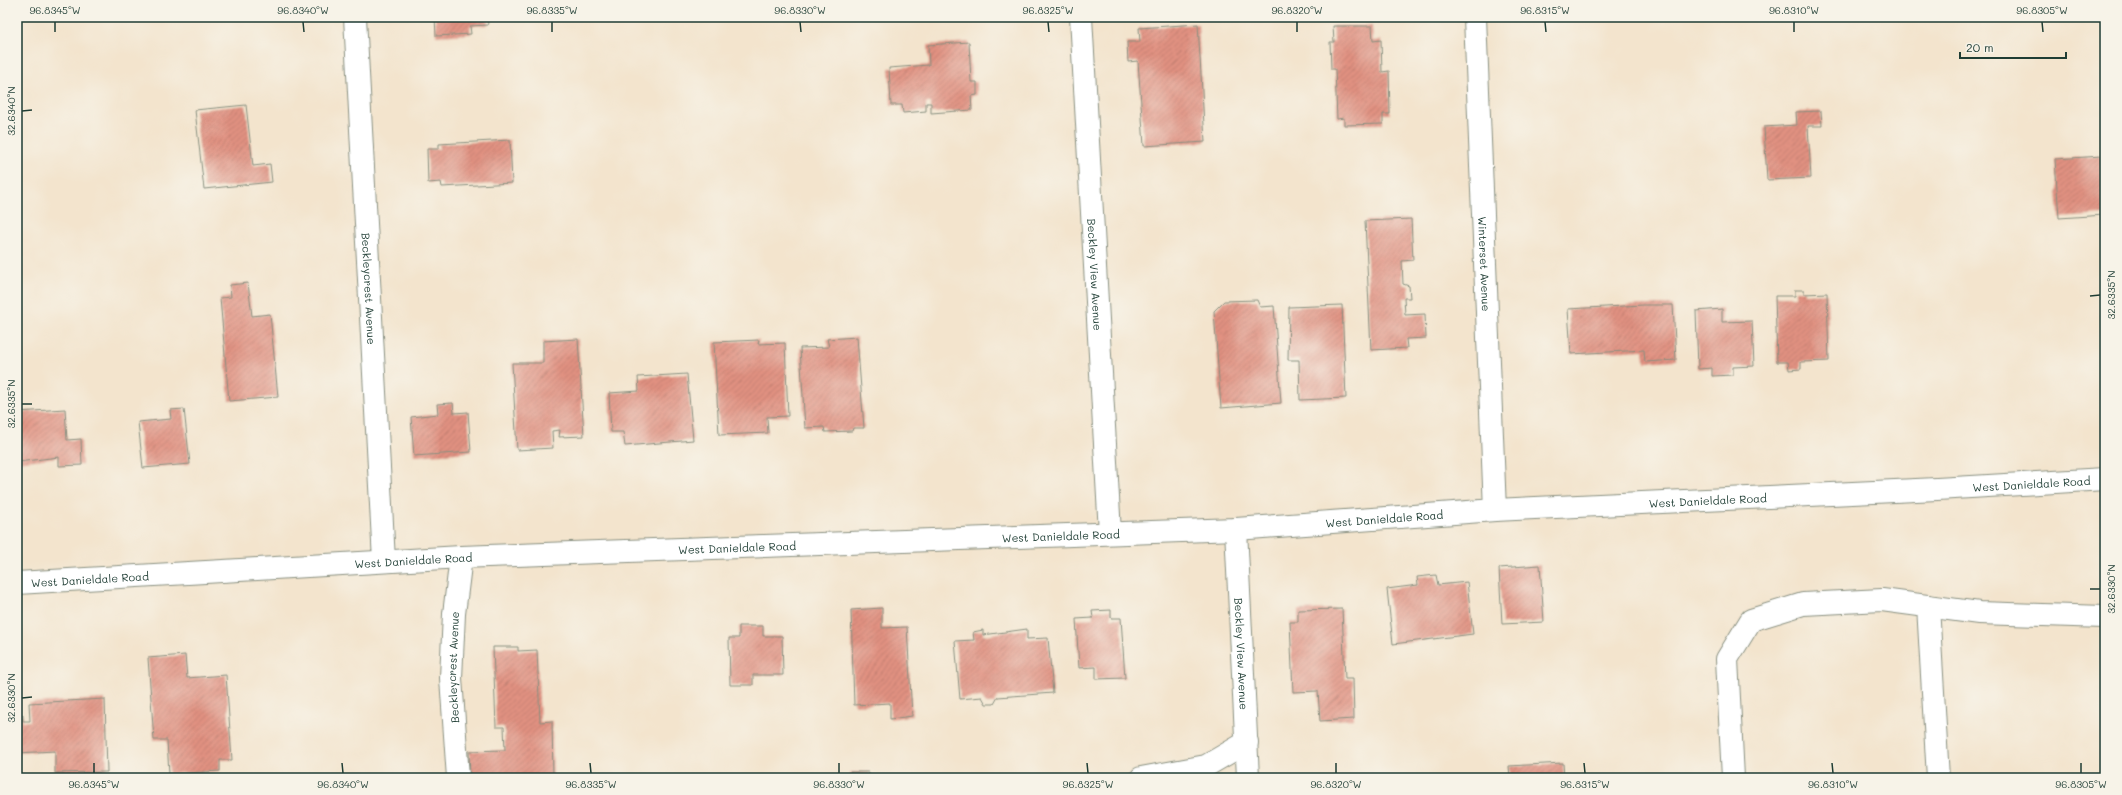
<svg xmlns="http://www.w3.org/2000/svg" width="2122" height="795" font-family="Mali,sans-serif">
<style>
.building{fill:url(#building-hatch)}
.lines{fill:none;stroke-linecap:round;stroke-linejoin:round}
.minor-casing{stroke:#899080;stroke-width:24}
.minor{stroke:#fff;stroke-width:22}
.ticks{fill:none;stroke:#1f3d34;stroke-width:1.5}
.labels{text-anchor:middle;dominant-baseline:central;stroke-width:3;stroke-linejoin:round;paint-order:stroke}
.street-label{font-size:11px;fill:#1f3d34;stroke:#f7f3e8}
.neatline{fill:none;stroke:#1f3d34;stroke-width:1.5}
.ticks-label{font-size:10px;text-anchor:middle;fill:#1f3d34}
</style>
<defs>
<pattern id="building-hatch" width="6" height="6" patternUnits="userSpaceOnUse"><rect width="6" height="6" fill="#e19181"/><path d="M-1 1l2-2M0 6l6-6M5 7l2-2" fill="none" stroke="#b6786a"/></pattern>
</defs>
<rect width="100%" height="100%" fill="#f7f3e8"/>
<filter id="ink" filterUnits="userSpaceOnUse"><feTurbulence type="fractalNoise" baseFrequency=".025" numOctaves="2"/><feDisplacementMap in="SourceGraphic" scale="8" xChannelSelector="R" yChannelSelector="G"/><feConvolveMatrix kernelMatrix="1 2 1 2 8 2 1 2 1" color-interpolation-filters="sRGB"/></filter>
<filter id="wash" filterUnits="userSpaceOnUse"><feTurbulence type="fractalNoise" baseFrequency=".012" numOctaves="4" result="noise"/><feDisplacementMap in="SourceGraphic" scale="16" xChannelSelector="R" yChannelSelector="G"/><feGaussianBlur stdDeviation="0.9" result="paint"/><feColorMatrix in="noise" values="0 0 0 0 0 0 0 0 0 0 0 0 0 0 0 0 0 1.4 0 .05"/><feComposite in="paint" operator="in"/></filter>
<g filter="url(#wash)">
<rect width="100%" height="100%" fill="#f3e4cd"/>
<g id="blocks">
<path class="building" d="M435 17H487L488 25 470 26 471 34 436 36Z
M1198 24 1205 142 1144 146 1138 61 1128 62 1127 42H1140L1139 28Z
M1333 26H1372L1373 41 1381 40 1382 72 1389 71 1390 114H1383V124L1344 125V118L1337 119 1335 69H1331L1330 42H1334Z
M969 42 971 82H977V95L971 96 972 110 931 113V103H926V111L903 113 902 105H891L889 68 929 65 928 45Z
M246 105 253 166 270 164 272 182 204 189 195 110Z
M1821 111 1822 126H1808L1811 178 1767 180 1764 127 1797 125 1796 112Z
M510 140 512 183 442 187 441 182 428 183 427 149H439V144Z
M2102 156 2105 215 2059 218 2055 159Z
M1411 219 1413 260 1402 261 1403 284 1409 286 1410 298H1404L1405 315 1425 314 1426 338 1406 339 1407 348 1371 350 1365 221Z
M248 283 252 316 270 314 278 397 229 401 220 298 231 297 230 285Z
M1795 290H1804V294L1827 293 1829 361 1801 362V369L1789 370 1788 362H1777L1775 296H1795Z
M1257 300 1260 307 1274 306 1281 403 1221 408 1214 311 1224 301Z
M1342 305 1346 398 1300 400 1299 360H1288L1289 307Z
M1643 305H1673L1676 360 1645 362 1644 350 1571 354 1568 309Z
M1722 309V322L1752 321 1754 366 1733 367V375L1712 376V368L1698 369 1696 311Z
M2102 315H2105V352H2103Z
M857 337 864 428H853L852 431 825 432 824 427 805 428 800 348 829 347 827 339Z
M578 339 584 436 559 437 560 430 552 431 553 448 517 450 512 363H543V341Z
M759 340 758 344 785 343 788 416 767 417 768 433 719 435 714 342Z
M687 374 693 440 625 446 623 432H611L609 393 639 391 638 377Z
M453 403 454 413 468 412 471 452 414 456 411 417 438 414 437 404Z
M65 409 67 440 81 439 82 465 59 466V457L17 462V412Z
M184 409 190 464 143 468 138 422 171 419 170 410Z
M1540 565 1544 622 1502 624 1499 568Z
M1436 575 1438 585 1467 582 1473 634 1393 644 1387 589 1418 585 1417 577Z
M882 608V628L907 627 912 716 890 719V703L854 705 851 610Z
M1342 609 1345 679H1353L1354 719 1320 721 1318 691 1293 692 1290 622H1298V610Z
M1111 610V618H1121L1125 678 1096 679V667L1079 668 1076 619 1093 618 1092 611Z
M739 626H763V636H782L783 675H753V685H730L729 638H739Z
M1027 629V639L1048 638 1053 693 998 697 994 704H986L982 697 960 699 955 641 974 640 973 632 983 630V635Z
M493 647H518V651L537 650 540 722 552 721 553 778H470L469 751 505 750 504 727H496Z
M185 655 187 678 226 675 232 760H220V771L169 774 167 740H154L148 658Z
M105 699 107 772 55 773V751L17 753V715H23V721H30L29 703Z
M1563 763 1564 778H1510L1509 766Z
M850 772H869V778H851Z"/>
</g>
</g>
<g filter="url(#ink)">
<use href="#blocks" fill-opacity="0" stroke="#899080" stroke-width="1"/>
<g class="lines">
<g class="minor-casing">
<g id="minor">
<path id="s1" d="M355 17 384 561"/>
<path id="s2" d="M1081 17 1110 533"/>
<path id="s3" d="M1475 17 1495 510"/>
<path id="s4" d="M1236 529 1248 778"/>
<path id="s5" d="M17 583 461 557 1236 529 1495 510 1937 489 2105 479"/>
<path d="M1928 606 1938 778"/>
<path id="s6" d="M458 778 451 678 454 614 461 557"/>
<path d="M1141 778 1206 766 1247 742"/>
<path d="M1733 778 1727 659 1751 620 1803 604 1882 600 1979 613 2105 617"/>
</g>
</g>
<use href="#minor" class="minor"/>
</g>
</g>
<path class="ticks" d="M55 22V32M303 22 304 32M552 22V32M800 22 801 32M1048 22 1049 32M1297 22V32M1545 22 1546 32M1794 22V32M2042 22 2043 32M22 111 32 110M2090 296 2100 295M22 404H32M2090 589H2100M22 698 32 697M94 763V773M342 763 343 773M590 763 591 773M839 763V773M1087 763 1088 773M1336 763V773M1584 763 1585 773M1832 763 1833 773M2081 763V773"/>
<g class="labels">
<g class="street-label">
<text stroke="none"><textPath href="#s3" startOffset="247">Winterset Avenue</textPath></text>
<text stroke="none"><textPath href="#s2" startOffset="258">Beckley View Avenue</textPath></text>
<text stroke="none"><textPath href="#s1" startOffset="272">Beckleycrest Avenue</textPath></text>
<text stroke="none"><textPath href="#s5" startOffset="2017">West Danieldale Road</textPath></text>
<text stroke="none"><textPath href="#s5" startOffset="1693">West Danieldale Road</textPath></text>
<text stroke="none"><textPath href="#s5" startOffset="1369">West Danieldale Road</textPath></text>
<text stroke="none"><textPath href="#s5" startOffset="1045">West Danieldale Road</textPath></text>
<text stroke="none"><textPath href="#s5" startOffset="721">West Danieldale Road</textPath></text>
<text stroke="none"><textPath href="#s5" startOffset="397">West Danieldale Road</textPath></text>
<text stroke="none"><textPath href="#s5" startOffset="73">West Danieldale Road</textPath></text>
<text stroke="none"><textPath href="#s4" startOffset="125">Beckley View Avenue</textPath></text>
<text stroke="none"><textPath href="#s6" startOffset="111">Beckleycrest Avenue</textPath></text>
</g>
</g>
<rect width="2122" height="795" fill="none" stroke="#f7f3e8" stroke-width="44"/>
<path d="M1960 52v6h106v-6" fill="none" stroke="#1f3d34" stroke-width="2"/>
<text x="1966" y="52" font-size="12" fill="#1f3d34" stroke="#f7f3e8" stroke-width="3" paint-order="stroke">20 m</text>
<rect x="22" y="22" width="2078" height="751" class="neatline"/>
<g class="ticks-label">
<text x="55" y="14">96.8345°W</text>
<text x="303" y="14">96.8340°W</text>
<text x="552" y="14">96.8335°W</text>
<text x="800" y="14">96.8330°W</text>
<text x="1048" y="14">96.8325°W</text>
<text x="1297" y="14">96.8320°W</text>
<text x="1545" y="14">96.8315°W</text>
<text x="1794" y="14">96.8310°W</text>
<text x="2042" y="14">96.8305°W</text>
<text transform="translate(11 111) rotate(-90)" y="4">32.6340°N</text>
<text transform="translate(2111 295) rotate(-90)" y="4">32.6335°N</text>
<text transform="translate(11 404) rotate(-90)" y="4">32.6335°N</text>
<text transform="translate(2111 589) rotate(-90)" y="4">32.6330°N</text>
<text transform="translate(11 698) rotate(-90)" y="4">32.6330°N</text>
<text x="94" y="788">96.8345°W</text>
<text x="343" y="788">96.8340°W</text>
<text x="591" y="788">96.8335°W</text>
<text x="839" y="788">96.8330°W</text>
<text x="1088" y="788">96.8325°W</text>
<text x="1336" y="788">96.8320°W</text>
<text x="1585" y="788">96.8315°W</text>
<text x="1833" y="788">96.8310°W</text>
<text x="2081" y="788">96.8305°W</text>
</g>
</svg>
